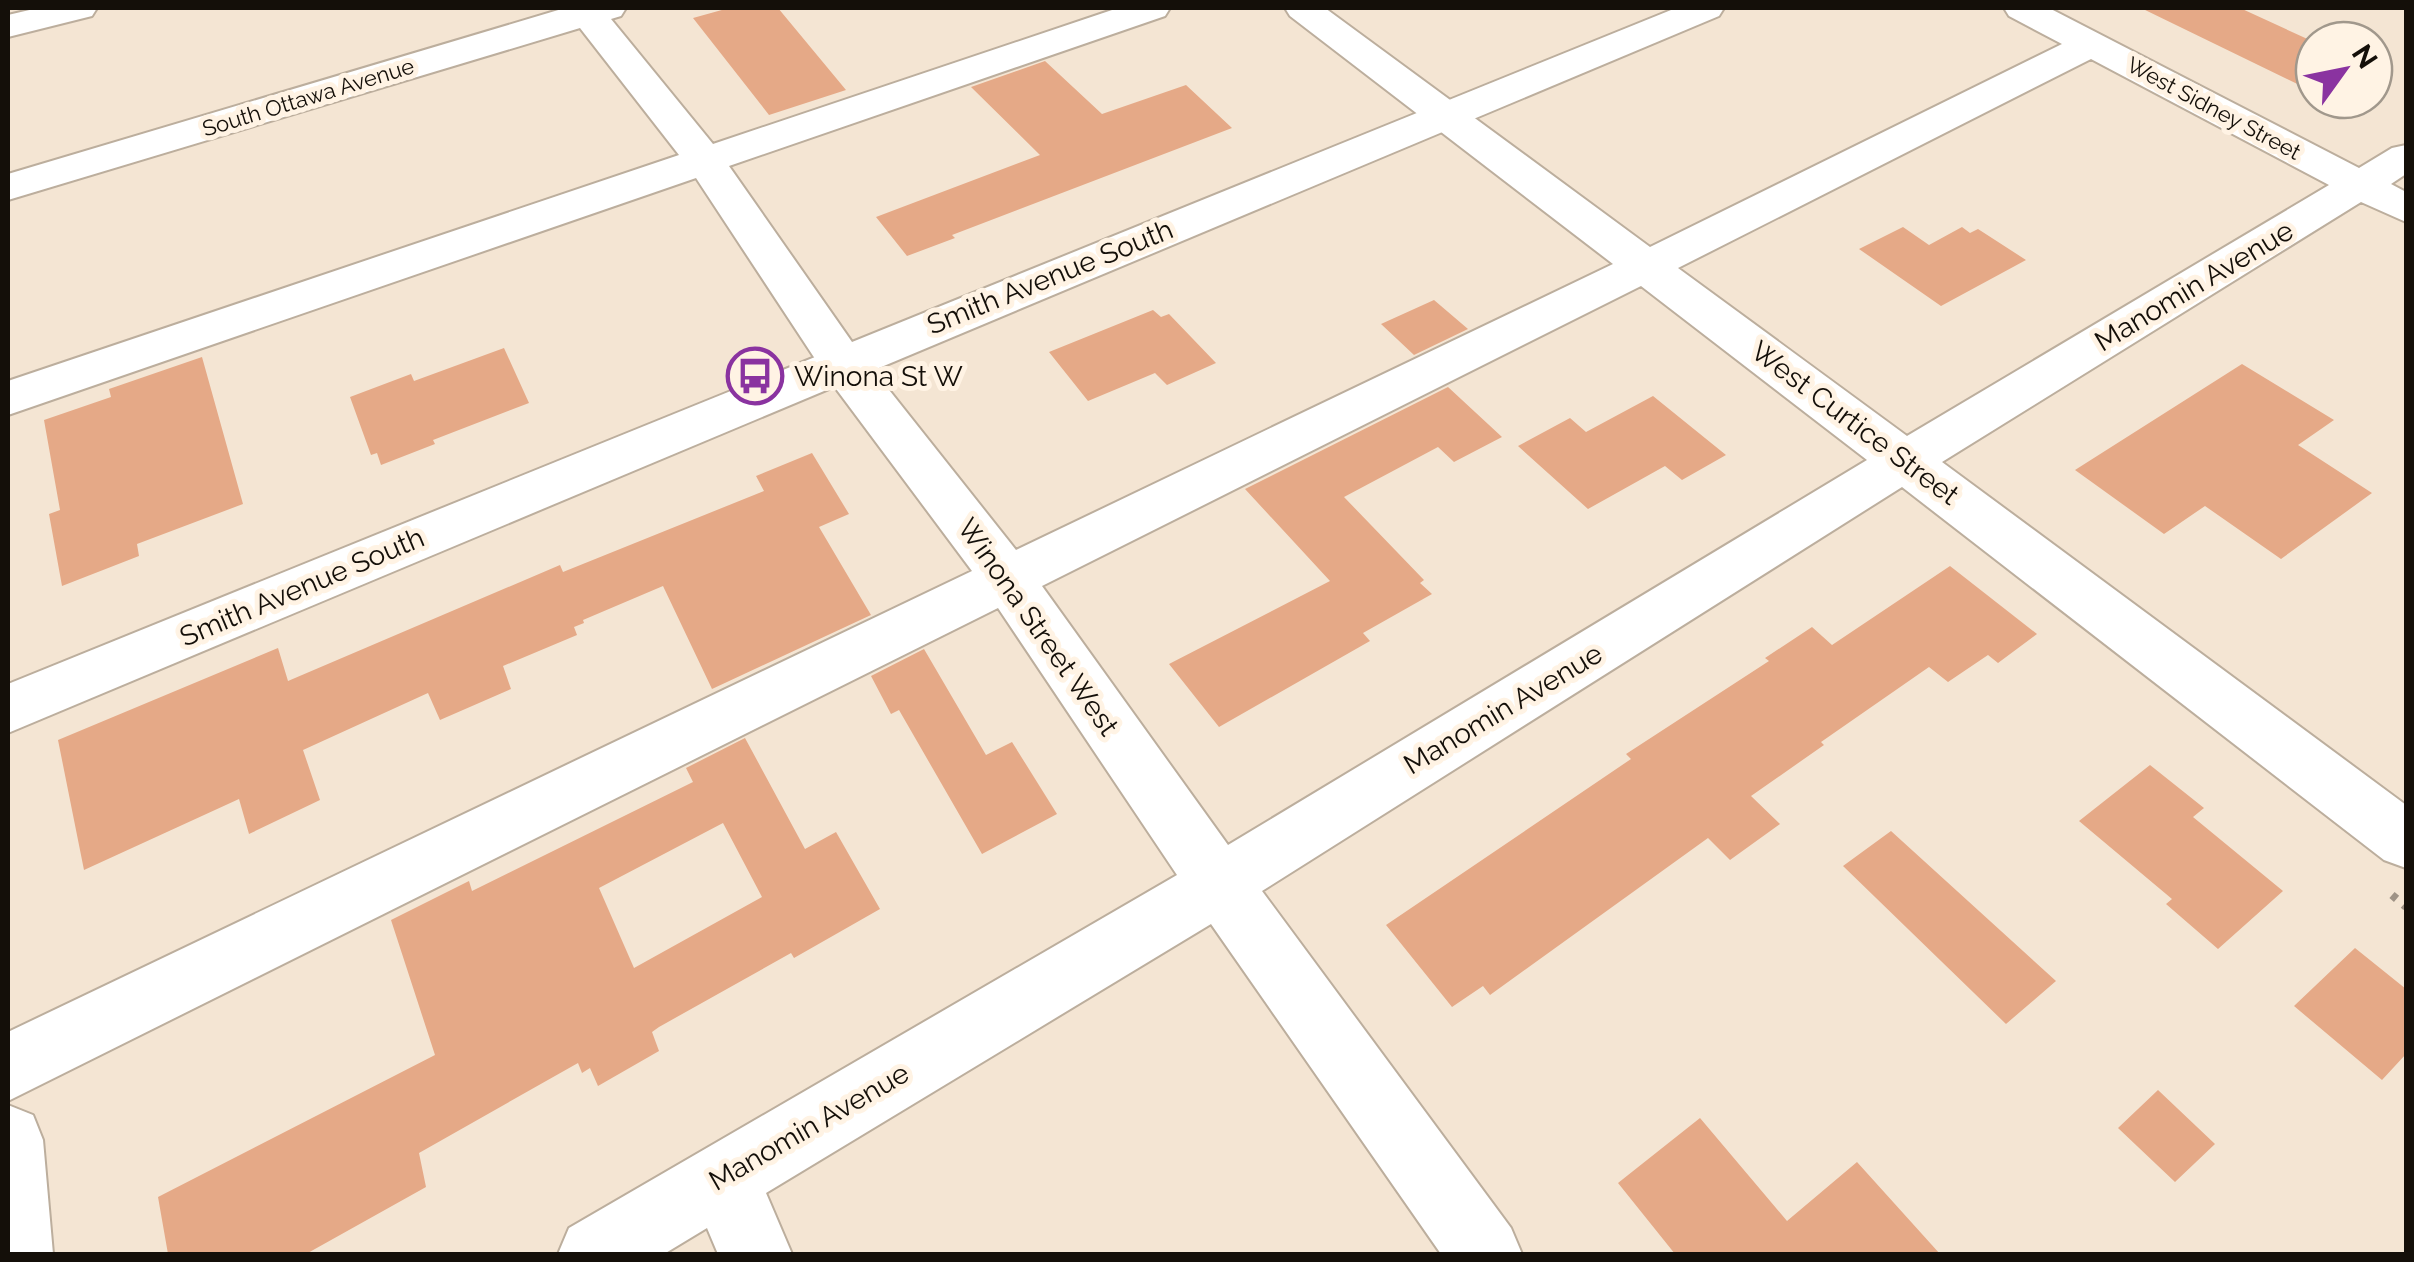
<svg xmlns="http://www.w3.org/2000/svg" width="2414" height="1262" font-family="Raleway,sans-serif">
<style>
.building{fill:#e5a987;fill-rule:evenodd}
.lines{fill:none;stroke-linecap:round;stroke-linejoin:round}
.minor-casing{stroke:#bcae9d;stroke-width:4}
.major-casing{stroke:#bcae9d;stroke-width:4}
.path{stroke:#9f9386;stroke-width:8;stroke-dasharray:6 9;stroke-linecap:butt}
.minor{fill:#fff;fill-rule:evenodd}
.major{fill:#fff;fill-rule:evenodd}
.labels{text-anchor:middle;dominant-baseline:central;stroke-width:10;stroke-linejoin:round;paint-order:stroke}
.far-street-label{font-size:22px;fill:#140f09;stroke:#fff3e4}
.street-label{font-size:28px;fill:#140f09;stroke:#fff3e4}
.poi-label{font-size:28px;fill:#140f09;stroke:#fff3e4;text-anchor:start}
</style>
<rect width="100%" height="100%" fill="#f4e5d3"/>
<path class="building" d="M729 8H778L846 90 769 115 693 18Z
M2141 8H2240L2314 42V92Z
M1045 61 1102 114 1186 85 1232 128 952 235 955 238 907 256 876 217 1040 155 971 87Z
M1903 227 1929 245 1962 227 1970 233 1978 229 2026 260 1941 306 1859 249Z
M1434 300 1468 329 1414 355 1381 324Z
M1153 310 1161 317 1169 314 1216 363 1167 385 1155 373 1088 401 1049 352Z
M504 348 529 403 433 440 435 444 381 465 377 453 371 455 350 397 411 374 414 381Z
M202 357 243 504 137 544 139 556 62 586 49 514 60 510 44 420 111 397 109 389Z
M2242 364 2334 420 2298 445 2372 493 2281 559 2205 506 2164 534 2075 470Z
M1448 387 1502 437 1454 462 1438 447 1344 497 1424 580 1420 583 1432 594 1363 633 1370 641 1219 727 1169 664 1330 581 1245 489Z
M1653 396 1726 455 1682 480 1665 466 1588 509 1518 446 1570 418 1586 432Z
M812 453 849 514 819 527 871 615 712 689 663 586 583 620 584 623 574 627 577 635 503 666 511 689 440 720 428 693 303 750 320 800 249 834 239 799 84 870 58 740 278 648 288 681 560 565 563 572 764 491 756 476Z
M1950 566 2037 634 1998 663 1988 655 1948 682 1929 667 1821 742 1824 745 1751 796 1780 824 1730 860 1708 838 1490 995 1483 986 1452 1007 1386 925 1631 759 1626 754 1769 661 1765 658 1812 627 1832 645Z
M924 649 986 755 1012 742 1057 814 982 854 899 710 891 714 871 676Z
M745 738 805 849 836 832 880 909 794 958 791 953 659 1027 652 1032 659 1051 598 1086 590 1068 582 1073 578 1063 419 1153 426 1187 306 1254H168L158 1197 435 1055 391 920 469 881 472 891 693 782 686 768ZM723 823 762 897 634 968 599 888Z
M2150 765 2204 808 2193 817 2283 891 2218 949 2166 904 2172 899 2079 821Z
M1891 831 2056 981 2006 1024 1843 866Z
M2355 948 2406 989V1054L2382 1080 2294 1006Z
M2158 1090 2215 1144 2175 1182 2118 1128Z
M1700 1118 1787 1221 1857 1162 1940 1254H1675L1618 1183Z"/>
<g class="lines">
<g class="minor-casing">
<path id="minor" d="M38 8H97L92 16 8 37V15Z
M565 8H626L621 16 611 19 713 144 1118 8H1170L1165 16 729 166 859 352 1016 550 1613 264 1290 16 1285 8H1325L1650 247 2062 44 2009 16 2004 8H2049L2359 168 2392 148 2406 145V174L2391 184 2406 192V222L2361 202 1942 462 2406 805V868L2384 860 1902 487 1262 891 1511 1228 1522 1254H1441L1211 924 766 1193 792 1254H718L707 1228 664 1254H558L569 1228 1177 875 998 608 8 1101V1032L972 571 825 374 696 178 8 415V381L679 155 580 28 8 200V174ZM2091 59 2329 185 1907 436 1678 268ZM1641 286 1867 460 1228 845 1042 586Z
M8 1105 33 1115 43 1140 53 1254H8Z"/>
</g>
<g class="major-casing">
<path id="major" d="M1676 8H1724L1719 16 8 733V684Z"/>
</g>
<path class="path" d="M2392 895 2406 907"/>
<use href="#minor" class="minor"/>
<use href="#major" class="major"/>
</g>
<defs>
<g id="bus-ring" transform="scale(2.875)"><circle r="9.5" fill="#fff3e4" stroke="#8a33a0" stroke-width="1.5"/><path d="M-5-6H5V4H4V6H2V4H-2V6H-4V4H-5ZM-3.5-4V0h7V-4ZM-3.5 1.2v1.5H-2V1.2ZM2 1.2v1.5H3.5V1.2Z" fill="#8a33a0"/></g>
</defs>
<g fill-rule="evenodd">
<use href="#bus-ring" x="755" y="376"/>
</g>
<g class="labels">
<g class="far-street-label">
<text transform="translate(308 97) rotate(-17)">South Ottawa Avenue</text>
<text transform="translate(2214 108) rotate(28)">West Sidney Street</text>
</g>
<g class="street-label">
<text transform="translate(1050 277) rotate(-22)">Smith Avenue South</text>
<text transform="translate(2194 286) rotate(-31)">Manomin Avenue</text>
<text transform="translate(1855 423) rotate(37)">West Curtice Street</text>
<text transform="translate(302 587) rotate(-23)">Smith Avenue South</text>
<text transform="translate(1038 627) rotate(55)">Winona Street West</text>
<text transform="translate(1503 709) rotate(-31)">Manomin Avenue</text>
<text transform="translate(809 1127) rotate(-30)">Manomin Avenue</text>
</g>
<g class="poi-label">
<text x="794" y="376">Winona St W</text>
</g>
</g>
<rect width="2414" height="1262" fill="none" stroke="#140f09" stroke-width="20"/>
<g transform="translate(2344 70) rotate(57)"><circle r="48" fill="#fff3e4" stroke="#a1988c" stroke-width="2.5"/>
<path d="M0-8L18 38L0 25L-18 38Z" fill="#8a33a0"/>
<text y="-15" font-size="28" font-weight="bold" text-anchor="middle" fill="#140f09">N</text>
</g>
</svg>
